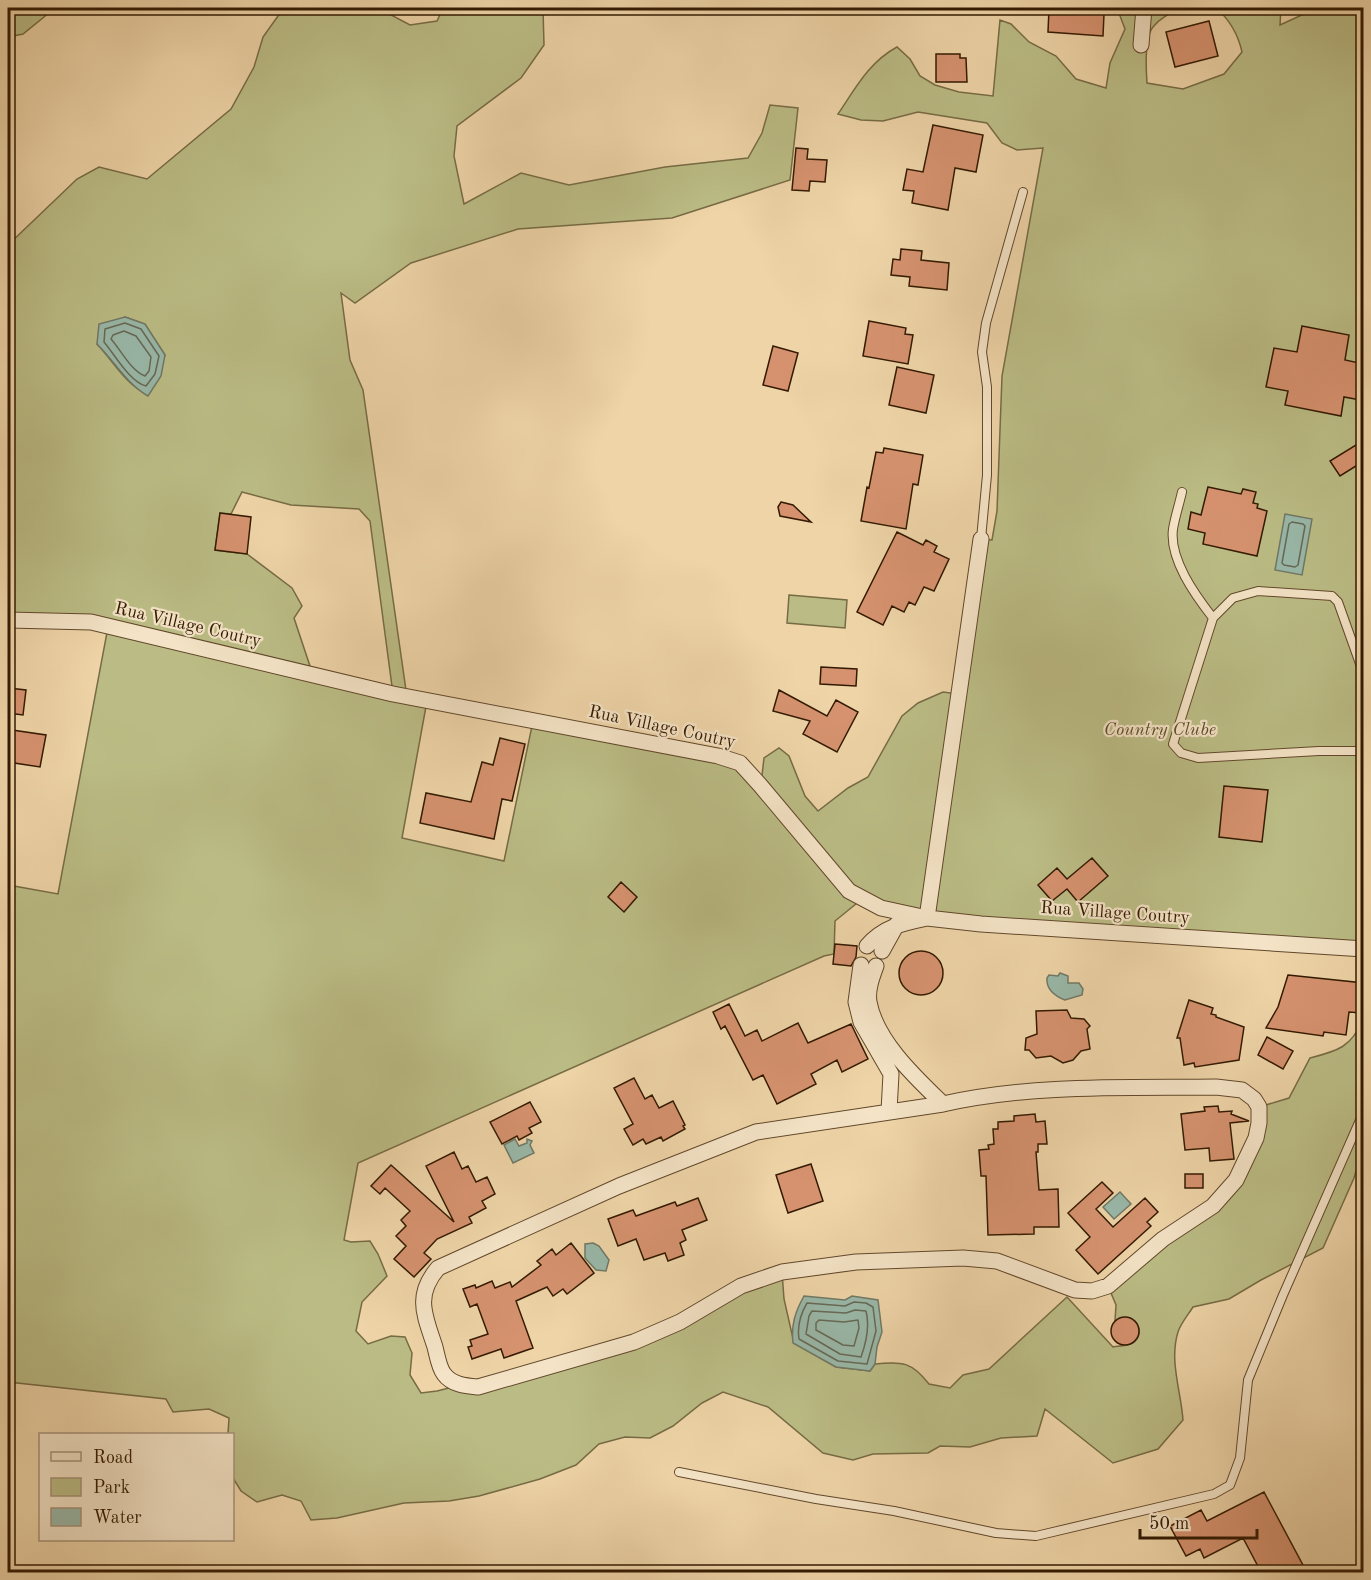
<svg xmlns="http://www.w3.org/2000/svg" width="1371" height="1580" font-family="'Old Standard TT',serif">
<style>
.green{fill:#bbbc85;stroke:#776b44;stroke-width:1.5;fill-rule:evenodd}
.water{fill:#99b8a9;stroke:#707966;stroke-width:1.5}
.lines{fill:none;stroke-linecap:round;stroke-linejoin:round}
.shore{stroke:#666956;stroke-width:1.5}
.building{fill:#d6926f;stroke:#331a02;stroke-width:1.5}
.service-casing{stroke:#62482b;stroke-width:10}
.minor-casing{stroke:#62482b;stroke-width:17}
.service{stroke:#f4e3c6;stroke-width:8}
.minor{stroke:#f4e3c6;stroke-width:15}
.labels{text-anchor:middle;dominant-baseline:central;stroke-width:4.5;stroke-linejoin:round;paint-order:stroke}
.street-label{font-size:18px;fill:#331a02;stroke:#f4e3c6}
.park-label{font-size:18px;font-style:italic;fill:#5c4b29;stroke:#f4e3c6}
</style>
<rect width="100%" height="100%" fill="#eed4a7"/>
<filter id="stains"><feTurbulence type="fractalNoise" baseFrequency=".00333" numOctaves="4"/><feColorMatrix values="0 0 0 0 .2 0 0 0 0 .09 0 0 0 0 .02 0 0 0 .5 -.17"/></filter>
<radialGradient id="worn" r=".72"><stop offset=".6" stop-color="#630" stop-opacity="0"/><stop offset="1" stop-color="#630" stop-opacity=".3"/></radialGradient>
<path class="green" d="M8 8H55L23 34 8 37Z
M287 8H378L410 25 437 21 443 8H543L544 45 521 78 457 126 454 156 464 204 521 173 569 185 665 167 748 158 762 133 770 105 798 108 790 180 672 218 518 229 411 263 355 303 341 293 350 360 363 390 407 697 427 701 402 838 504 861 533 721 718 756 761 784 764 758 779 748 789 756 805 796 818 811 848 788 868 777 902 716 918 703 943 692 958 694 981 539 992 540 997 511 1002 376 1043 148 1017 150 1002 143 987 123 918 112 883 121 861 120 838 114C855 89 869 62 897 47L910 59 920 76 935 85 959 92 993 96 1000 20 1011 24 1029 42 1056 56 1076 79 1106 88 1110 63 1125 29 1117 8H1181C1171 13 1160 18 1153 27 1144 38 1146 69 1147 83L1183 89 1224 74 1242 52C1238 34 1230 20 1216 8H1281L1280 25 1317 8H1363V949L981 924 862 899 835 921 834 954 824 956 358 1163 344 1240 351 1242 370 1241 378 1254 387 1276 362 1302 356 1331 368 1344 391 1336 405 1337 412 1353 410 1375 421 1393 437 1391 634 1342 782 1272 784 1299 794 1343 836 1367 870 1371 875 1364C902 1361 912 1362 929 1384L950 1388 963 1375 989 1369 1067 1297 1113 1347C1119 1346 1127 1346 1132 1343 1148 1334 1135 1310 1115 1321L1116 1305 1108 1286 1236 1180 1259 1107 1289 1098 1310 1058C1338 1051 1351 1047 1363 1020V1148L1354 1178 1323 1248 1261 1280 1229 1299 1193 1307C1188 1315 1181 1323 1178 1332 1169 1361 1181 1391 1183 1420L1158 1449 1113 1463 1045 1409 1037 1436 1001 1438 970 1447 940 1446 928 1453 873 1454 853 1460 823 1453 768 1407 723 1392 702 1403 673 1426 650 1438 625 1437 599 1444 576 1465 540 1479 479 1496 449 1501 404 1503 337 1518 311 1520 301 1501 282 1495 257 1502 241 1491 233 1478 232 1434H228L229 1418 209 1409 173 1412 166 1399 8 1382V885L58 894 108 627 8 620V245L77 179 99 167 147 179 231 109 254 67 263 37 283 9ZM125 317 145 324 165 355 148 395C125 384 114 362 97 344ZM242 492 291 505 359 509 370 521 393 694 313 675 294 618 302 606 292 588 247 554 215 550 220 513 231 514Z
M789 595 847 600 845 628 787 623Z"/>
<path class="water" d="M125 317 145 324 165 355 161 376 148 396C126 383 115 362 97 344L99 324Z
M1285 514 1312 519 1302 575 1275 570Z
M1060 973 1068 976V983H1079L1083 989 1082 995 1065 1000C1055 996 1046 990 1047 978L1049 975 1058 976Z
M515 1139 519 1146 527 1143V1139L532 1141 530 1145 534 1153 513 1163 504 1145Z
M1120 1192 1131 1204 1114 1219 1103 1207Z
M593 1243 599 1246 609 1260 606 1271 596 1270 585 1258V1244Z
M804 1296 845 1300 852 1296 878 1300 882 1332 877 1347 875 1364 870 1371 836 1367 793 1343C791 1325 795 1312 804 1296Z"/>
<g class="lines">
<path class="shore" d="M125 323 141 329 159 356 155 374 146 386C130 382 115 355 104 342L105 329Z
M124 331 136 336 151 357 149 371 145 376C131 371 121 350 111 339L113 335Z
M1292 522 1303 524 1305 526 1298 565 1295 567 1284 565 1282 563 1289 524Z
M854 1302 866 1303 873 1307 876 1331 867 1364 838 1361 799 1339C797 1326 800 1315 807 1303L845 1306Z
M855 1310 866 1311C870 1326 866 1343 861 1357L840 1354 806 1334 809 1316 812 1311 846 1313Z
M819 1320 844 1322 858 1320 859 1328 854 1346 843 1345 816 1330V1323Z"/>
</g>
<path class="building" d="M1056 8H1080V13L1104 14 1103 36 1048 32 1049 9 1056 10Z
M1209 21 1218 56 1175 67 1166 32Z
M936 54H960V58H966L967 82H936Z
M933 125 983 135 976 172 955 168 948 210 912 203 914 191 903 190 907 169 923 172Z
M796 148 808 149 807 159 827 160 825 182 810 181 809 191 792 190Z
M901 249 922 251 921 260 949 263 947 290 909 286 910 277 891 275 893 259 900 260Z
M869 321 906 328 905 334 913 335 908 364 863 356Z
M1302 326 1349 335 1345 360 1364 364V380L1360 400 1344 397 1341 416 1285 405 1288 391 1266 387 1274 348 1297 352Z
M773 346 798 353 788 391 763 385Z
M897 367 934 375 926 413 889 405Z
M1364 440V461L1340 476 1330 461Z
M884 448 923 455 918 485 913 484 906 529 861 521 867 487 869 488 876 452 883 453Z
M1208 487 1241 494 1243 489 1256 492 1253 503 1258 504 1257 508 1267 511 1257 556 1203 544 1205 533 1188 529 1191 512 1201 515Z
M781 502 793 505 811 522 780 516 778 507Z
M220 513 251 517 247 554 215 550Z
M897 532 923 545 926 540 937 546 934 552 949 559 934 591 924 587 915 605 909 602 904 612 892 606 883 625 857 612Z
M821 667 857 669 856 686 820 684Z
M8 688 26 690 23 715 8 713Z
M779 690 827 716 836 700 858 712 837 752 803 734 810 721 773 711Z
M12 730 46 735 40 767 8 762Z
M500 738 525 744 512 801 502 799 494 839 420 823 426 793 471 802 482 762 493 765Z
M1224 786 1268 790 1262 842 1219 837Z
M1092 858 1108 876 1078 902 1067 889 1052 901 1038 885 1057 868 1067 879Z
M621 882 637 897 624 912 608 897Z
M835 944 857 946 856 957 851 966 833 964Z
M899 973a22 22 0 1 1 44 0a22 22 0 1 1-44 0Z
M1288 975 1364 983 1362 1013 1349 1012 1346 1035 1324 1032 1323 1036 1266 1028 1278 1007Z
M1189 1000 1213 1008 1211 1014 1216 1015V1017L1244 1027 1239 1060 1195 1067 1194 1063 1184 1065 1180 1038H1177Z
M729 1004 745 1036 757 1030 762 1041 798 1023 808 1043 851 1024 868 1059 842 1072 837 1060 811 1074 816 1084 777 1104 763 1075 753 1080 725 1026 721 1029 713 1012Z
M1067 1010 1071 1018 1084 1019 1090 1026 1087 1029 1090 1049 1081 1051 1073 1060 1063 1063 1051 1056 1036 1058 1029 1050H1025L1026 1038 1037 1034 1036 1011Z
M1267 1037 1293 1051 1283 1069 1258 1055Z
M634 1078 645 1099 652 1095 659 1108 673 1101 685 1125 683 1126 685 1129 663 1141 661 1137 646 1144 643 1139 633 1145 624 1129 633 1124 614 1088Z
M530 1102 541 1122 529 1128 532 1133 519 1140 517 1136 502 1144 490 1122Z
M1218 1106 1219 1112 1232 1111 1231 1114 1249 1121 1230 1123 1234 1159 1210 1161 1209 1148 1185 1150 1181 1114 1205 1111 1204 1107Z
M1035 1114 1036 1122 1045 1121 1047 1144H1038V1152H1036L1039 1190 1058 1189 1059 1227H1034V1234L988 1235 986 1176H981L979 1150 989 1149 988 1145 994 1144 993 1129H998V1122L1014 1121V1116Z
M454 1152 462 1169 468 1166 476 1182 487 1177 495 1194 482 1201 486 1208 469 1217 472 1223 437 1239 424 1253 431 1259 414 1277 394 1259 406 1246 396 1236 406 1226 401 1220 410 1211 385 1188 380 1194 371 1186 391 1165 454 1222 426 1166Z
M811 1164 823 1201 788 1213 776 1175Z
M1185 1174H1203V1188H1185Z
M1102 1182 1113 1193 1096 1209 1113 1227 1145 1198 1158 1212 1147 1222 1151 1226 1098 1274 1076 1250 1090 1237 1068 1213Z
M698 1198 707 1220 682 1230 686 1240 680 1243 684 1255 668 1261 665 1253 644 1260 636 1239 618 1246 608 1219 633 1210 636 1216 675 1202 677 1206Z
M571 1243 594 1273 567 1294 563 1289 553 1296 547 1287 516 1301 533 1348 504 1358 501 1349 472 1359 468 1347 472 1346 470 1340 488 1334 477 1304 470 1307 463 1289 475 1285 476 1288 492 1281 495 1288 510 1282 512 1287 541 1265 537 1261 552 1249 556 1255Z
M1111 1331a14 14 0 1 1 28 0a14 14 0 1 1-28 0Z
M1264 1492 1304 1567 1293 1572H1261L1243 1538 1204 1558 1200 1549 1186 1556 1170 1526 1201 1510 1207 1521Z"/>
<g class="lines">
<g class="service-casing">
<path id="service" d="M1182 492C1179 505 1175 517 1173 529 1169 559 1195 595 1213 618
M981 539 987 475V387L982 352 986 323 1023 192
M1364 675 1338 602 1332 596 1258 591 1233 598 1213 618 1173 744 1181 753 1198 758 1319 751H1364
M679 1472 816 1499 894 1511 996 1533 1036 1536 1214 1494 1230 1485 1240 1458 1248 1380 1283 1295 1364 1111"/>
</g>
<g class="minor-casing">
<path id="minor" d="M1141 45 1144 8
M8 620 91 622 393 694 718 756 740 763 760 785 849 891 881 908 927 918 981 924 1364 949
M867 946C883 927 903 923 927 918L981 539
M882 951 897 924
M861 965 856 1002 861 1022 891 1074 889 1111
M876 966C872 977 867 990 869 1002 876 1041 916 1078 943 1104
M1216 1087 1242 1090 1254 1099 1259 1107V1123L1256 1138 1236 1180 1213 1206 1163 1239 1108 1286 1092 1291 1075 1290 997 1261 963 1258 856 1262 782 1272 741 1286 680 1322 634 1342 478 1387C466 1386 452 1385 444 1374 439 1368 437 1355 435 1347 425 1316 414 1296 438 1268L619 1186 756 1132 943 1104C1032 1084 1126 1088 1216 1087Z"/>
</g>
<use href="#service" class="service"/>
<use href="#minor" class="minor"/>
</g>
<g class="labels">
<g class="street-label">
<text transform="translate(188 625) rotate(13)">Rua Village Coutry</text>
<text transform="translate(662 727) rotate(12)">Rua Village Coutry</text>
<text transform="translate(1115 913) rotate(4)">Rua Village Coutry</text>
</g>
<g class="park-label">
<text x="1160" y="730">Country Clube</text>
</g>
</g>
<rect width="1371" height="1580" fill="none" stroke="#eed4a7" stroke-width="30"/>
<rect x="9" y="9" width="1353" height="1562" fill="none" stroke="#331a02" stroke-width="3"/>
<rect x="15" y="15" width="1341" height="1550" fill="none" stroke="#331a02" stroke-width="1.5"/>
<rect x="39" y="1433" width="195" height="108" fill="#f4e3c6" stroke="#a79378" stroke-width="1.5"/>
<rect x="51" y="1452" width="30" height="9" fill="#f4e3c6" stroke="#a79378" stroke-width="1.5"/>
<text x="93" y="1463" font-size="18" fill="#331a02">Road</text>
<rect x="51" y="1478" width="30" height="18" fill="#bbbc85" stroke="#a79378" stroke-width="1.5"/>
<text x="93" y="1493" font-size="18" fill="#331a02">Park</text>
<rect x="51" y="1508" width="30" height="18" fill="#99b8a9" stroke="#a79378" stroke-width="1.5"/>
<text x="93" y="1523" font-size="18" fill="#331a02">Water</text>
<path d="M1140 1529v9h117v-9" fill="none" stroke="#331a02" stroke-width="3"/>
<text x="1149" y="1529" font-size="18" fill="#331a02" stroke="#f4e3c6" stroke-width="4.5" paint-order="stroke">50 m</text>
<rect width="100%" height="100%" filter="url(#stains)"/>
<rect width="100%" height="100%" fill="url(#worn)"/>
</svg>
